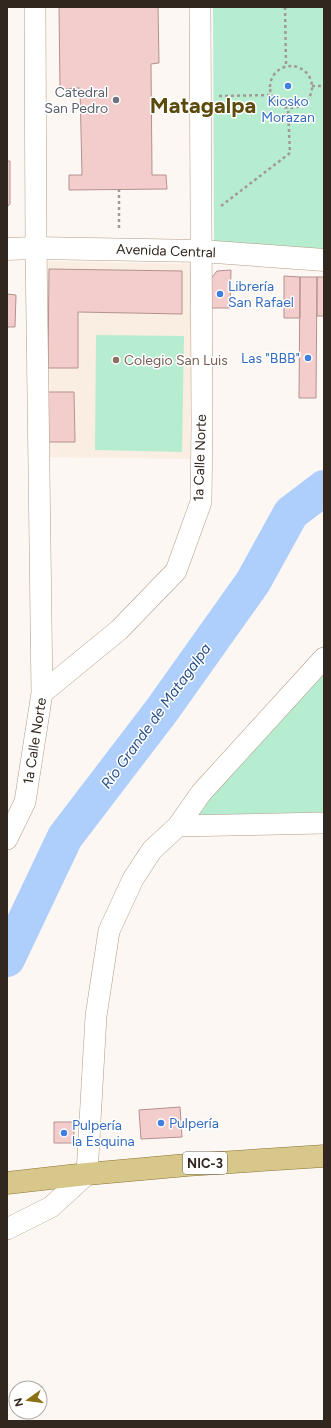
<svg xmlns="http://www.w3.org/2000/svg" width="331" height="1428" font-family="Figtree,sans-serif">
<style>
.built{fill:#faede2}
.green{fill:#b6ecd0}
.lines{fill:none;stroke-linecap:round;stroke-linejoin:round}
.river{stroke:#aecefc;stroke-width:36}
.building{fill:#f2cdcc;stroke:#b49190}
.street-casing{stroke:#b49c86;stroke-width:22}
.secondary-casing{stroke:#b49c86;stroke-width:23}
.primary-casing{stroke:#8d7632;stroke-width:23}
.path{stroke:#a29a94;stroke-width:2.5;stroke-dasharray:3 3;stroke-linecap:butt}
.street{stroke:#fff;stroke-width:21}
.secondary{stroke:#fff;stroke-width:22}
.primary{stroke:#d8c78b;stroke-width:22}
.shop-dot{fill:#3f7fe0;stroke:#fff;stroke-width:1.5}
.worship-dot{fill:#6b7280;stroke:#fff;stroke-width:1.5}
.education-dot{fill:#8d6e63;stroke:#fff;stroke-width:1.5}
.labels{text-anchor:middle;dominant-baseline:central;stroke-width:3;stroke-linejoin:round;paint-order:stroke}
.shield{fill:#fff;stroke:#6f6862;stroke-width:1}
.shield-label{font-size:13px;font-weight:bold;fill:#31271f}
.worship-label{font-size:14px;fill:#5b616d;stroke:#fff;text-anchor:end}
.shop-label{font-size:14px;fill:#366cbe;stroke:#fff;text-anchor:start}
.street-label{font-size:14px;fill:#31271f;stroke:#fff}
.education-label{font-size:14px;fill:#785e54;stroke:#fff;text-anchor:start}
.water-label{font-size:15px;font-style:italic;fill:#295189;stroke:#fff}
.town-label{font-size:22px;font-weight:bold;fill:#5c4a0b;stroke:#fff}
</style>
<rect width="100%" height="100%" fill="#fcf7f2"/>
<path class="built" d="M43 261 192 264 190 459 41 457Z"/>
<path class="green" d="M213 7H324V252L214 241Z
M96 335 184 336 182 452 95 450Z
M324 661V823L178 826Z"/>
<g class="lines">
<path class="river" d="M7 959 65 837 162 710 253 582 291 513 324 488"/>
</g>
<path class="building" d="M59 7H158L159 63 151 64 152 175H166L167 189 69 190V175H82L80 88 60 89Z
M7 161H10V204L7 207Z
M49 269 182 271V314L78 312V368H48Z
M231 270 230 308H208L209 281 217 271Z
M284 276 300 277V318H284Z
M300 277H317L316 398H299Z
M317 277H324V316H317Z
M7 294 16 295 15 327H7Z
M46 392H74L75 442H47Z
M180 1107 182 1137 141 1139 139 1110Z
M54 1122H74V1143H54Z"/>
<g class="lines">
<g class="street-casing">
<path id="street" d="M35 7 36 248 42 693
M178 826 324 823
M7 839 25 802 42 693 119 630 176 571 201 502 202 422 200 7
M7 1229 51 1207 87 1174 96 1016 109 931 133 879 152 850 178 826 201 793 324 658"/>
</g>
<g class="secondary-casing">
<path id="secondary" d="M7 249 36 248 201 251 324 260"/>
</g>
<g class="primary-casing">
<path id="primary" d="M7 1183 87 1174 187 1165 324 1156"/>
</g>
<path class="path" d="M285 7 286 66
M270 87a21 21 0 1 1 42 0a21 21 0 1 1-42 0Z
M312 86H324
M219 96 271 95
M119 189V229
M221 206 290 153 288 109"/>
<use href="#street" class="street"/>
<use href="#secondary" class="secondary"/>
<use href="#primary" class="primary"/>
</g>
<g class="shop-dot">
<circle cx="288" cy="86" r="4"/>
<circle cx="220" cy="294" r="4"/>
<circle cx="308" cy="358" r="4"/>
<circle cx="161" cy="1123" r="4"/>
<circle cx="64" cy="1133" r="4"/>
</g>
<circle class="worship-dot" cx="116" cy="100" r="4"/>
<circle class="education-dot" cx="116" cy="360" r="4"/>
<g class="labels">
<rect class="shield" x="183" y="1152" width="44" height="22" rx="3"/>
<g class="shield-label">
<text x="205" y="1163">NIC-3</text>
</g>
<g class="worship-label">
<text x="108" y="92">Catedral<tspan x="108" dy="16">San Pedro</tspan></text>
</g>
<g class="shop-label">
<text x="288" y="101" text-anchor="middle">Kiosko<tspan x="288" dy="16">Morazan</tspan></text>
<text x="228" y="286">Librería<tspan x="228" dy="16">San Rafael</tspan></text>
<text x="300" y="358" text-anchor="end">Las "BBB"</text>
<text x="169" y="1123">Pulpería</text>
<text x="72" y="1125">Pulpería<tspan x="72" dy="16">la Esquina</tspan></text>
</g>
<g class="street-label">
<text transform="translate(166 251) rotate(2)">Avenida Central</text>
<text transform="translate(200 458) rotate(-88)">1a Calle Norte</text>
<text transform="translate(35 741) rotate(-81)">1a Calle Norte</text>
</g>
<g class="education-label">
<text x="124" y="360">Colegio San Luis</text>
</g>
<g class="water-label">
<text transform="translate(156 716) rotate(-54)">Río Grande de Matagalpa</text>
</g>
<g class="town-label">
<text x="203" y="105">Matagalpa</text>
</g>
</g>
<rect width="331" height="1428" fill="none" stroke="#31271f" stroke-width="16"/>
<g transform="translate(28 1400) rotate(256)"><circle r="19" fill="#ffffff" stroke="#ada9a5"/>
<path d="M0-3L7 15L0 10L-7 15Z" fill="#897012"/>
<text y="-6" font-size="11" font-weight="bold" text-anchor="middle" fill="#31271f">N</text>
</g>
</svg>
